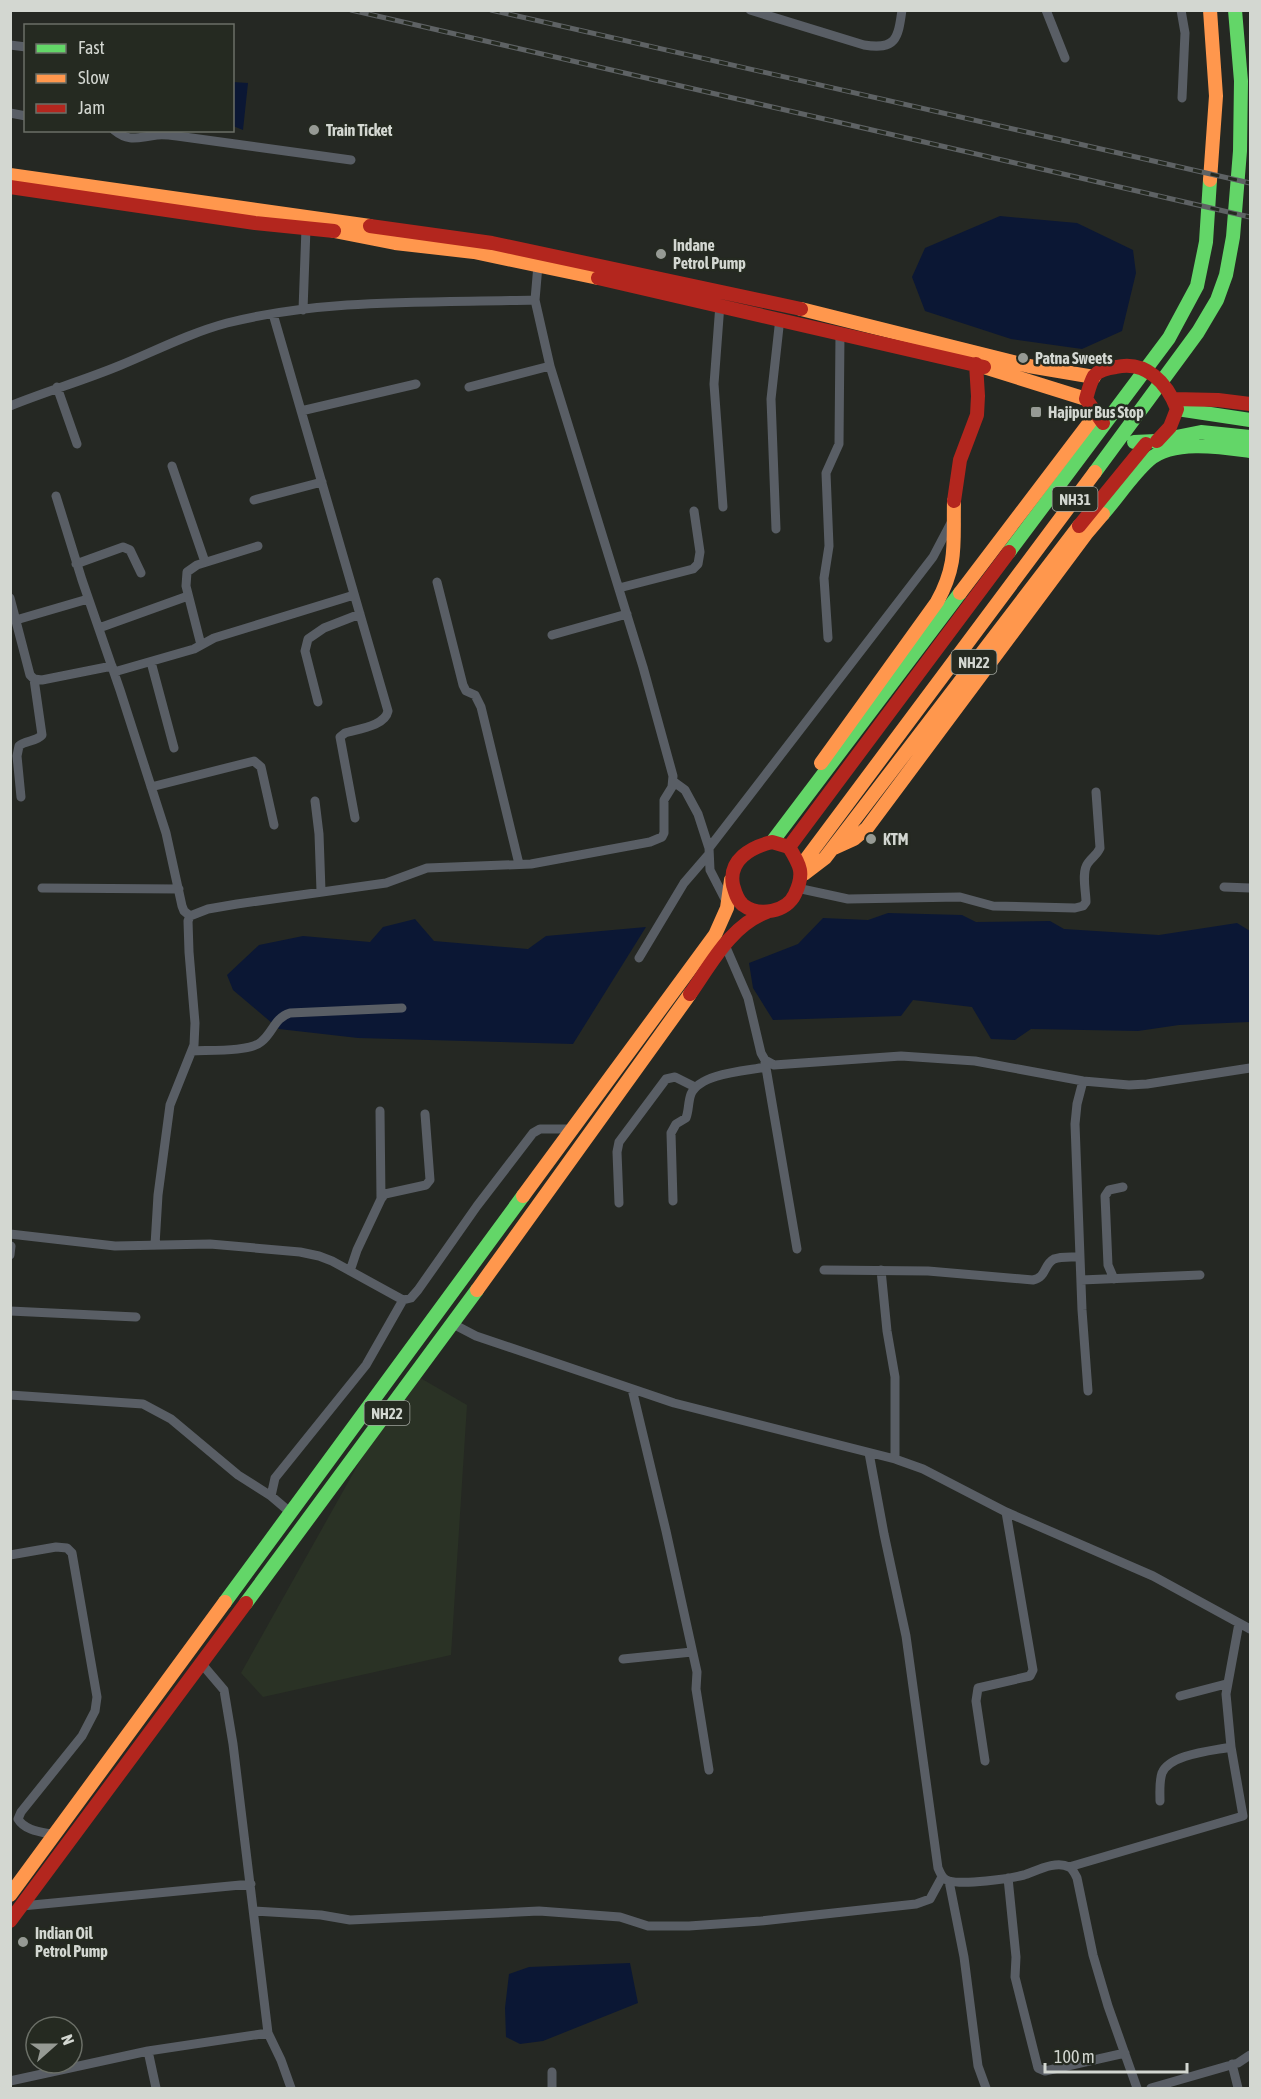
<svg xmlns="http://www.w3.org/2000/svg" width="1261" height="2099" font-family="'Asap Condensed',sans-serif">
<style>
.built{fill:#2a3225}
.water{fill:#0b1734}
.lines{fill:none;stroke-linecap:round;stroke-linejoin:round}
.street{stroke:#595e65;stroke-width:9}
.fast{stroke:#63d668;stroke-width:14}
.slow{stroke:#ff974d;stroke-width:14}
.jam{stroke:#b3261e;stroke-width:14}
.rail-casing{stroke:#5e6264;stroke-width:5}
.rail{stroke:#252a21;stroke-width:3;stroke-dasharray:9;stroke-linecap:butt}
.poi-dot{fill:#969a94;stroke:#252a21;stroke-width:2}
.labels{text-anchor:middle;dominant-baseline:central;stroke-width:5;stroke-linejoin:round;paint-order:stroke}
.shield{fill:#252a21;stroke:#9fa39c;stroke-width:1.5}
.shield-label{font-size:15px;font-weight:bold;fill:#d3d7d1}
.poi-label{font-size:16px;font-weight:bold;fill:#d3d7d1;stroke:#252a21;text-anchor:start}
</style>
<rect width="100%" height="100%" fill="#252823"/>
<path class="built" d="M410 1372 467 1405 451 1655 263 1697 241 1673Z"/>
<path class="water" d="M233 82 248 83 243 130 233 126Z
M1000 216 1077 223 1133 250 1136 273 1122 331 1082 349 1011 339 925 311 912 277 925 248Z
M888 913 962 915 976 922 1050 921 1064 929 1159 935 1237 923 1250 931V1022L1179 1025 1138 1031 1031 1029 1015 1040 991 1039 972 1007 913 1000 901 1016 773 1020 753 988 749 963 798 944 823 918 868 920Z
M415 919 434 941 528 949 546 936 646 927 573 1044 358 1038 279 1029 233 990 227 975 259 945 303 936 370 942 383 927Z
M630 1963 638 2003 543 2041 520 2044 506 2037 505 2008 509 1974 529 1967Z"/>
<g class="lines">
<path class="street" d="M750 10 864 45C896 50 898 39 902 10
M1046 10 1065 58
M1181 10 1185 33 1182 98
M10 45 26 47
M10 113 26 116
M114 130C130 143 138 137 157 135 163 134 170 135 177 136L351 160
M720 304 714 384 723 507
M303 310 306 228
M273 314 388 711C385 726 358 729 345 733L340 737 355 818
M57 387 77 444
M469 387 550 366
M10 406C47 391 85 380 121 365 157 350 190 333 227 323 326 298 433 303 535 300
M301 411 416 384
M172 466 205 562
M56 496 82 580 120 690 166 833 182 906 184 911 190 916
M254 500 322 482
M776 529 771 399 780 318
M76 564 123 547 130 550 141 573
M437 582 463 685 466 691 475 695 481 707 519 864
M619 588 693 569 698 564 700 552 694 511
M10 598 30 675 34 679 42 680 112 666
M16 620 88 599
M99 628 188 596
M552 635 627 614
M828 638 824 578 829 546 826 473 839 444 840 333
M201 645 186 586 187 572 197 565 258 546
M151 662 174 748
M114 672 194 649 214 638 354 595
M318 702 305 651 308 639 324 628 360 614
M674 782 685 790 698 814 709 848 710 870 727 903
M151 787 254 761 261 767 274 825
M21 797 17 756 19 746C25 740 36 742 42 735L34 679
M315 801 319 834 321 891
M709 848 933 557 953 519
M1224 887 1250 888
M42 888 179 889
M797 888 848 899 960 897 993 906 1075 908 1083 906 1086 902C1086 891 1081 872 1088 863 1092 857 1097 855 1100 848L1096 792
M725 945 748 998 761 1053 765 1060 774 1065 901 1056 975 1061 1083 1081 1129 1085 1147 1084 1250 1068
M639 958 684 883 709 854
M192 1051C208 1050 250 1052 261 1042 273 1033 274 1018 290 1013L402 1008
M765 1062 797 1249
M1083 1081 1077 1104 1075 1124 1082 1310 1088 1391
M380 1111 381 1199
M673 1201 671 1133 676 1124 686 1118C689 1110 688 1102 691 1094 700 1073 746 1071 766 1067
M619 1203 617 1152 619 1142 666 1079 675 1077 695 1087
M10 1234 115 1246 210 1244 300 1252 319 1256 332 1261 403 1300 411 1298 418 1290 477 1206 533 1133 540 1129H572
M155 1245 158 1195 170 1105 194 1045 195 1023 189 952 188 921 190 916 208 909 237 904 386 883 427 868 531 864 650 842 662 837 664 833V800L672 787 673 776 643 667 550 366 535 300 538 265
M10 1255 11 1246
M824 1270 928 1271 1033 1280C1047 1277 1043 1265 1054 1259 1061 1256 1072 1257 1080 1257
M881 1270 887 1331 895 1377V1459
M350 1271 357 1250 381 1199 385 1194 426 1185 430 1180 425 1114
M1114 1279 1108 1265 1105 1196 1109 1190 1123 1187
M1081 1280 1200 1275
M10 1311 136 1317
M453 1324 476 1336 674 1403 895 1459 923 1469 1006 1512 1153 1576 1250 1629
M632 1389 666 1531 697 1672 696 1689 709 1770
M10 1395 143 1404 171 1419 238 1475 271 1496
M869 1453 884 1534 906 1636 938 1868C941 1874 942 1879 949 1881 965 1885 1007 1879 1024 1875 1036 1871 1056 1860 1069 1867 1073 1869 1075 1874 1077 1878L1093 1955 1108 2006 1137 2088
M291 1513 271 1496 275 1478 366 1365 403 1300
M10 1555 56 1547 67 1548 72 1553 97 1697 95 1711 82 1736 21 1812 18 1819C25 1831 42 1832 55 1835
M623 1659 692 1652
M201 1663 224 1690 233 1744 268 2033 281 2060 291 2088
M1180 1696 1226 1684
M985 1761 976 1701 978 1688 1030 1676 1033 1670 1006 1512
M1160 1801C1160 1792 1159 1782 1162 1773 1170 1754 1212 1751 1231 1747
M1069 1867 1243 1816 1231 1747 1226 1694 1239 1623
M1008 1878 1016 1957 1015 1977 1038 2068 1045 2071 1125 2053
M949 1881 964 1957 978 2066 986 2088
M22 1906 251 1884
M254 1911 321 1915 350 1920 539 1911 620 1917 648 1926H689L761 1921 916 1904 930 1899 942 1877
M148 2051 156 2088
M1232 2064 1238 2088
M552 2072V2088
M10 2081 148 2051 268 2033
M1151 2088 1238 2063 1250 2055"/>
<path class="fast" d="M1177 409 1250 420
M1134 442 1156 441 1201 432 1250 437
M1095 472 1198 332 1217 300 1226 275 1233 237 1240 151 1241 81 1235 10
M1103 514C1118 497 1132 475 1149 460 1172 439 1222 447 1250 451
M1009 552 1169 338 1197 286 1206 242 1210 180
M772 842 960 593
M225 1602 523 1196
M246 1603 477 1290"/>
<path class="slow" d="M1210 10 1216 96 1210 180
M10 175 370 226
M334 231 395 243 474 252 598 278
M801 309 1029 366 1094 377
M984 367 1086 399
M960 593 1096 414
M821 763 937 602C958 564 953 543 954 501
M832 849 854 839 867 828 1086 534 1103 514
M801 866 1095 472
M804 874 825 858 1079 526
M523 1196 715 935 727 908 731 880
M477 1290 690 994
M10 1895 225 1602"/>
<path class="jam" d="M10 187 255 223 334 231
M370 226 492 243 801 309
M598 278 984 367
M1174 399 1218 400 1250 404
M1103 423 1086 399C1088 392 1090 383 1094 376 1099 370 1108 368 1116 367 1146 360 1167 383 1177 409L1170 427 1157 441
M954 501 960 460 977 415 978 396 976 364
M1079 526 1146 444
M772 842 789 847C800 865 805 873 795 894 787 912 759 917 743 905 737 900 735 892 733 885 728 860 751 847 772 842Z
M789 847 1009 552
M690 994C711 964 731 925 767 912
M10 1921 246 1603"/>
<g class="rail-casing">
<path id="rail" d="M351 10 1250 217
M491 10 1250 183"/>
</g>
<use href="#rail" class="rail"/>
</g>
<g class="poi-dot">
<circle cx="314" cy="130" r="6"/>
<circle cx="661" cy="254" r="6"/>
<circle cx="1023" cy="358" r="6"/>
<rect x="1030" y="406" width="12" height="12" rx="3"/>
<circle cx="871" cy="839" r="6"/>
<circle cx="23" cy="1942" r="6"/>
</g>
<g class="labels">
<g class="shield">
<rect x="1052.5" y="487" width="45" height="24" rx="4.5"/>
<rect x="951.5" y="650" width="45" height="24" rx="4.5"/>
<rect x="364.5" y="1401" width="45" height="24" rx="4.5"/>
</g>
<g class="shield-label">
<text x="1075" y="499">NH31</text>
<text x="974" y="662">NH22</text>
<text x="387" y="1413">NH22</text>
</g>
<g class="poi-label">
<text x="326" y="130">Train Ticket</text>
<text x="673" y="245">Indane<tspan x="673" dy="18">Petrol Pump</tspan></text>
<text x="1035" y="358">Patna Sweets</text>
<text x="1048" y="412">Hajipur Bus Stop</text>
<text x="883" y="839">KTM</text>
<text x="35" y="1933">Indian Oil<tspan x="35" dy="18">Petrol Pump</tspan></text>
</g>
</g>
<rect width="1261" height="2099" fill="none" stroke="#d3d7d1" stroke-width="24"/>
<rect x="24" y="24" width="210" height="108" fill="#252a21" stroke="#6b6f67" stroke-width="1.5"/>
<rect x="36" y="44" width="30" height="9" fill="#63d668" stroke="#6b6f67" stroke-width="1.5"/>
<text x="78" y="54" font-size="18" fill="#d3d7d1">Fast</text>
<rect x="36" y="74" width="30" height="9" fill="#ff974d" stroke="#6b6f67" stroke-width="1.5"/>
<text x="78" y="84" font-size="18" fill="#d3d7d1">Slow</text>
<rect x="36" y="104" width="30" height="9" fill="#b3261e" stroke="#6b6f67" stroke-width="1.5"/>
<text x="78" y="114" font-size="18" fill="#d3d7d1">Jam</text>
<g transform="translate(54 2045) rotate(69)"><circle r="28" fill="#252a21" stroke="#6b6f67" stroke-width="1.5"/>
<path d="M0-4.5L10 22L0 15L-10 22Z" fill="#969a94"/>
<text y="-9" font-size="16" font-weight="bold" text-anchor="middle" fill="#d3d7d1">N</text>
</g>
<path d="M1045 2063v9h142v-9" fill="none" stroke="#d3d7d1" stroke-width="3"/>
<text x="1054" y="2063" font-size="18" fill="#d3d7d1" stroke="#252a21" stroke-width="4.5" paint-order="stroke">100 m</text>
</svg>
